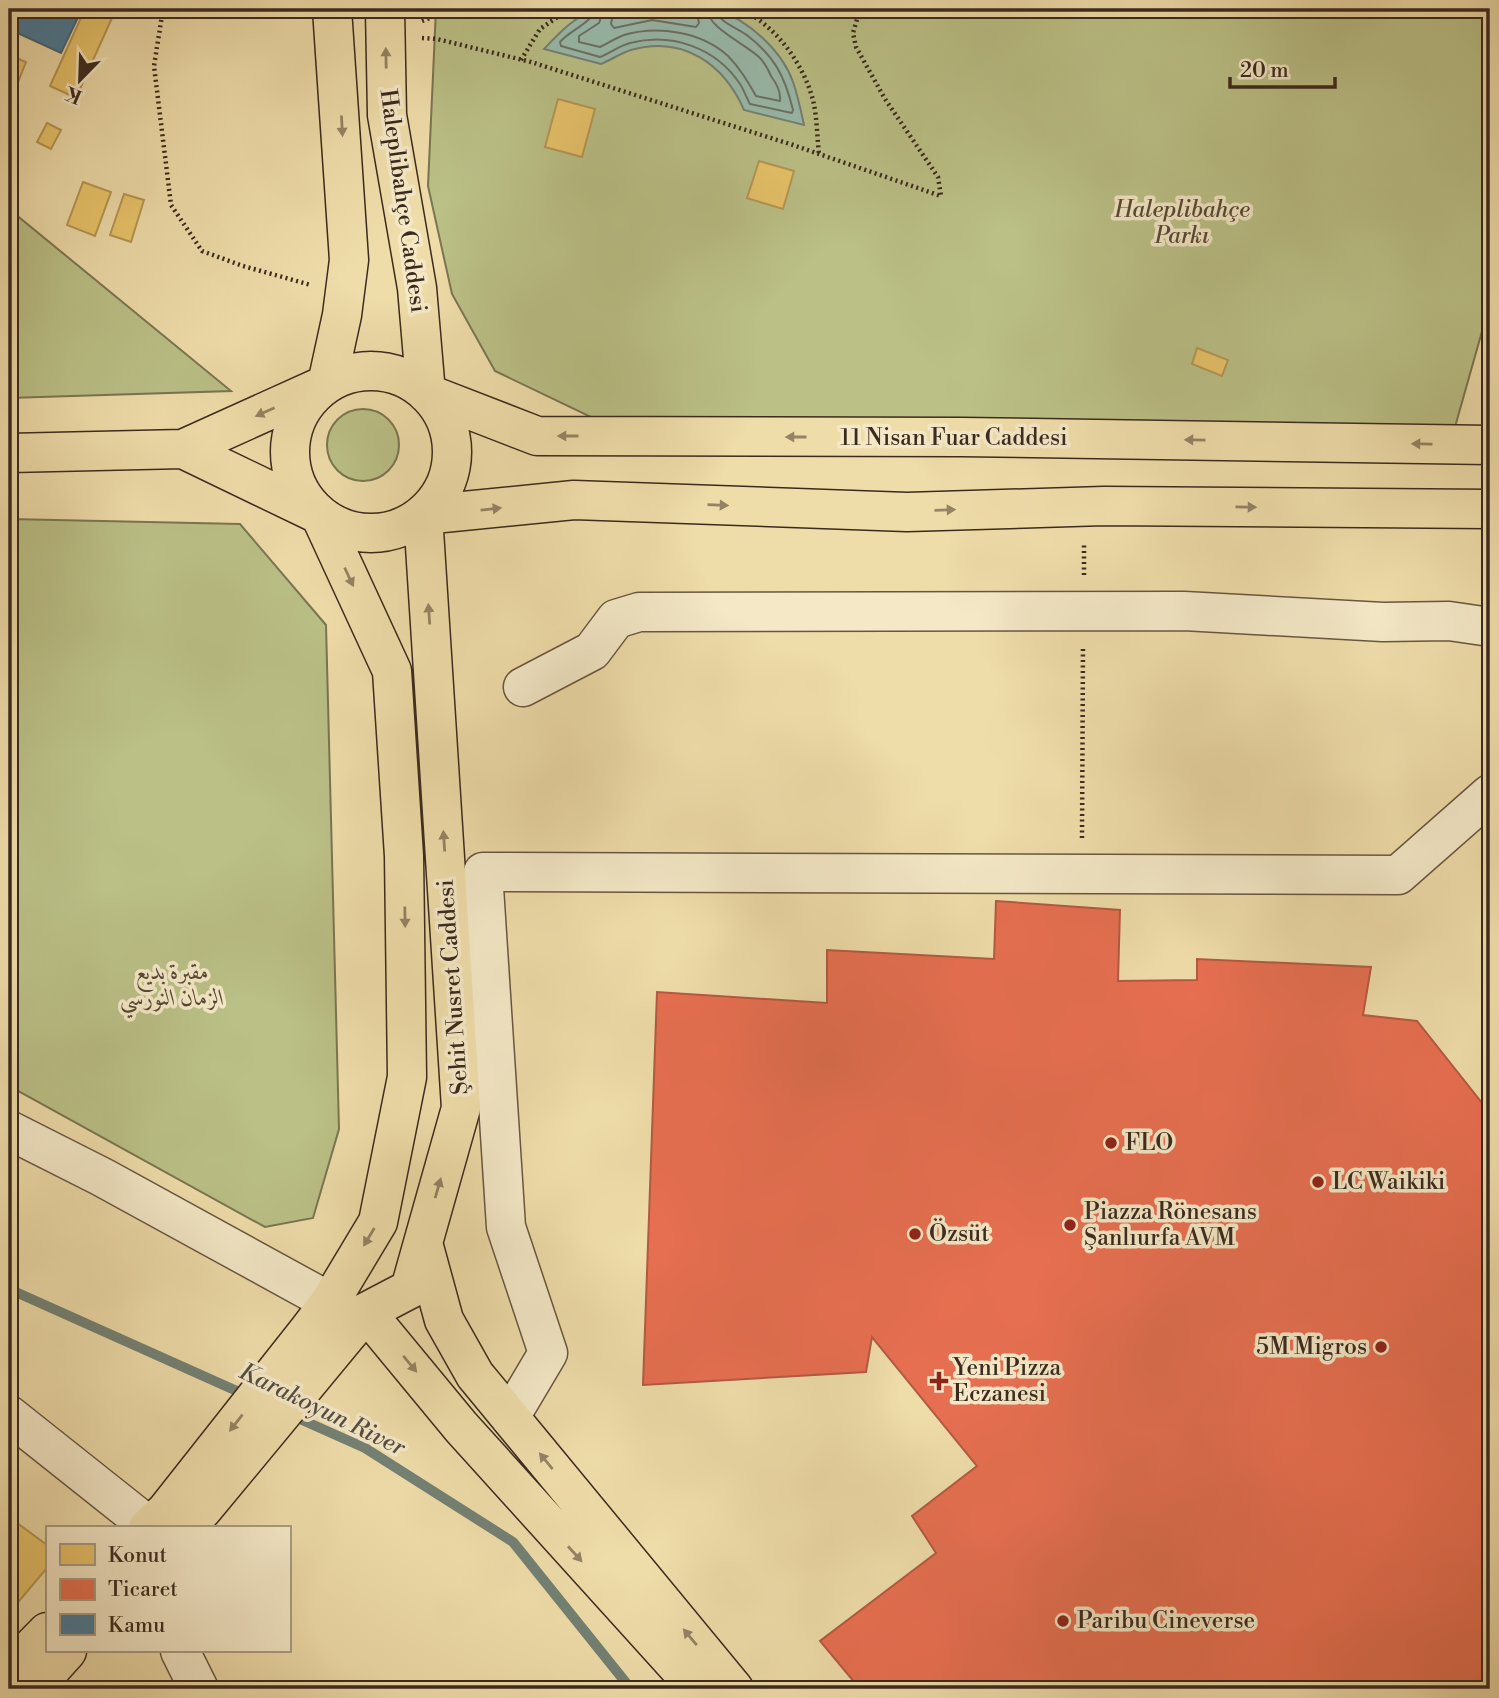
<svg xmlns="http://www.w3.org/2000/svg" width="1499" height="1698" font-family="'Libre Bodoni',Amiri,serif">
<style>
.green{fill:#bac086;stroke:#7a7552;stroke-width:2}
.water{fill:#99bbad;stroke:#738174;stroke-width:2}
.homes{fill:#e9c46a;stroke:#b59653;stroke-width:2}
.shops{fill:#e76f51;stroke:#b35a42;stroke-width:2}
.public{fill:#457b9d;stroke:#426377;stroke-width:2}
.lines{fill:none;stroke-linecap:round;stroke-linejoin:round}
.shore{stroke:#6a7266;stroke-width:2}
.stream{stroke:#738174;stroke-width:10}
.minor-casing{stroke:#685641;stroke-width:41}
.major-casing{stroke:#3b2a1e;stroke-width:41}
.path{stroke:#3b2a1e;stroke-width:4.5;stroke-dasharray:2 3.5;stroke-linecap:butt}
.minor{stroke:#f4e8c7;stroke-width:38}
.major{stroke:#eedca9;stroke-width:38}
.oneway{fill:#948364}
.poi-dot{fill:#8f2418;stroke:#f4e8c7;stroke-width:2.5}
.labels{text-anchor:middle;dominant-baseline:central;stroke-width:7;stroke-linejoin:round;paint-order:stroke}
.street-label{font-size:23px;fill:#3b2a1e;stroke:#f4e8c7}
.park-label{font-size:23px;font-style:italic;fill:#544833;stroke:#f4e8c7}
.poi-label{font-size:23px;fill:#3b2a1e;stroke:#f4e8c7;text-anchor:start}
.water-label{font-size:24px;font-style:italic;fill:#524e42;stroke:#f4e8c7}
</style>
<rect width="100%" height="100%" fill="#eedca9"/>
<filter id="stains"><feTurbulence type="fractalNoise" baseFrequency=".00286" numOctaves="4"/><feColorMatrix values="0 0 0 0 .2 0 0 0 0 .09 0 0 0 0 .02 0 0 0 .5 -.17"/></filter>
<radialGradient id="worn" r=".72"><stop offset=".6" stop-color="#630" stop-opacity="0"/><stop offset="1" stop-color="#630" stop-opacity=".3"/></radialGradient>
<path class="green" d="M436 9H1490V303L1453 434 595 419 495 371 452 294 428 186Z
M9 209 231 391 9 398Z
M327 445a36 36 0 1 1 72 0a36 36 0 1 1-72 0Z
M9 519 240 524 326 625 339 1129 313 1218 265 1227 9 1086Z"/>
<path class="water" d="M596 9H715C747 19 782 50 793 82 798 96 801 111 804 125L744 110C724 64 683 35 631 50 621 53 611 60 601 64L544 49C560 32 574 17 596 9Z"/>
<path class="homes" d="M85 9H116L76 98 50 86Z
M9 55 26 62 9 105Z
M558 99 595 109 582 157 545 147Z
M47 123 61 130 51 149 37 142Z
M759 161 794 171 783 209 747 198Z
M83 182 111 192 95 236 67 225Z
M124 194 144 200 131 242 110 235Z
M1197 348 1228 360 1222 376 1192 364Z
M9 1517 47 1545V1568L9 1613Z"/>
<path class="shops" d="M996 901 1120 910 1118 981 1197 980V959L1371 967 1363 1015 1417 1021 1490 1113V1689H860L820 1641 936 1553 912 1516 977 1466 872 1337 866 1372 643 1385 657 992 827 1003V950L994 959Z"/>
<path class="public" d="M9 9H82L61 53 9 29Z"/>
<g class="lines">
<path class="shore" d="M595 9C593 22 569 31 560 42L561 46 600 57C610 53 619 46 630 43 672 32 716 48 740 84 744 90 746 97 750 104L792 113 793 110C785 77 775 57 748 36 738 28 717 22 716 9
M604 9 599 23 579 36V42L600 47C608 43 616 38 624 35 658 25 702 32 728 56 740 68 748 82 756 96L780 101C781 92 777 84 771 76 768 69 764 62 759 57 744 43 708 28 707 9
M614 9 611 24 614 28 652 20 696 27 699 23 696 9"/>
<path class="stream" d="M9 1289 248 1396
M291 1415 365 1448 513 1542 631 1689"/>
<g class="minor-casing">
<path id="minor" d="M523 687 592 651 616 619 639 612 1184 611 1383 622 1449 621 1490 627
M9 1130 102 1177 330 1302
M9 1415 150 1527
M510 1417 548 1353 506 1227 483 872 1398 875 1490 794
M180 1651 199 1689"/>
</g>
<g class="major-casing">
<path id="major" d="M385 9 387 115 417 288 426 393 537 436 961 437 1490 445
M290 452a81 81 0 1 1 162 0a81 81 0 1 1-162 0Z
M9 453 183 449 327 384 342 315 349 260 332 9
M423 1243 444 1320 475 1375 734 1689
M366 1312 461 1427 698 1689
M148 1528 166 1511 308 1331 330 1302 378 1222 407 1077 404 856 392 671 320 515 183 449
M185 1528 203 1509 366 1312 410 1289 461 1108 423 515 574 500 907 512 1104 506 1490 509
M9 1671 47 1632
M33 1689 67 1651"/>
</g>
<path class="path" d="M163 9 154 66 171 205 202 251 243 266 311 285
M741 9C776 26 803 63 813 100 817 117 817 136 819 154
M422 21 454 9
M422 38 437 39 531 62 793 145 941 196 938 177 885 99 856 47 853 33 860 9
M521 60 540 29 569 9
M1084 575V542
M1082 838 1083 647"/>
<use href="#minor" class="minor"/>
<use href="#major" class="major"/>
</g>
<defs><path id="oneway-solid" d="M-6-.8H1V-3.2L6.5 0L1 3.2V.8H-6Z" transform="scale(1.75)"/></defs>
<g class="oneway">
<use href="#oneway-solid" transform="translate(386 58) rotate(-91)"/>
<use href="#oneway-solid" transform="translate(342 126) rotate(87)"/>
<use href="#oneway-solid" transform="translate(265 412) rotate(156)"/>
<use href="#oneway-solid" transform="translate(568 436) rotate(-180)"/>
<use href="#oneway-solid" transform="translate(796 437) rotate(-180)"/>
<use href="#oneway-solid" transform="translate(1195 440) rotate(-179)"/>
<use href="#oneway-solid" transform="translate(1422 444) rotate(-179)"/>
<use href="#oneway-solid" transform="translate(718 505) rotate(2)"/>
<use href="#oneway-solid" transform="translate(1246 507) rotate(1)"/>
<use href="#oneway-solid" transform="translate(491 509) rotate(-6)"/>
<use href="#oneway-solid" transform="translate(945 510) rotate(-2)"/>
<use href="#oneway-solid" transform="translate(349 577) rotate(65)"/>
<use href="#oneway-solid" transform="translate(429 614) rotate(-94)"/>
<use href="#oneway-solid" transform="translate(444 841) rotate(-94)"/>
<use href="#oneway-solid" transform="translate(405 917) rotate(89)"/>
<use href="#oneway-solid" transform="translate(438 1188) rotate(-74)"/>
<use href="#oneway-solid" transform="translate(369 1237) rotate(121)"/>
<use href="#oneway-solid" transform="translate(410 1364) rotate(50)"/>
<use href="#oneway-solid" transform="translate(236 1423) rotate(128)"/>
<use href="#oneway-solid" transform="translate(546 1461) rotate(-129)"/>
<use href="#oneway-solid" transform="translate(575 1554) rotate(48)"/>
<use href="#oneway-solid" transform="translate(690 1637) rotate(-130)"/>
</g>
<g class="poi-dot">
<circle cx="1111" cy="1143" r="7"/>
<circle cx="1318" cy="1182" r="7"/>
<circle cx="1070" cy="1225" r="7"/>
<circle cx="915" cy="1234" r="7"/>
<circle cx="1381" cy="1347" r="7"/>
<path d="M935.5 1370.5h7v7h7v7h-7v7h-7v-7h-7v-7h7z"/>
<circle cx="1063" cy="1621" r="7"/>
</g>
<g class="labels">
<g class="street-label">
<text transform="translate(403 201) rotate(82)">Haleplibahçe Caddesi</text>
<text x="954" y="438">11 Nisan Fuar Caddesi</text>
<text transform="translate(453 987) rotate(-94)">Şehit Nusret Caddesi</text>
</g>
<g class="park-label">
<text x="1182" y="210">Haleplibahçe<tspan x="1182" dy="26">Parkı</tspan></text>
<text x="172" y="972">مقبرة بديع<tspan x="172" dy="26">الزمان النورسي</tspan></text>
</g>
<g class="poi-label">
<text x="1125" y="1143">FLO</text>
<text x="1332" y="1182">LC Waikiki</text>
<text x="1084" y="1212">Piazza Rönesans<tspan x="1084" dy="26">Şanlıurfa AVM</tspan></text>
<text x="929" y="1234">Özsüt</text>
<text x="1367" y="1347" text-anchor="end">5M Migros</text>
<text x="953" y="1368">Yeni Pizza<tspan x="953" dy="26">Eczanesi</tspan></text>
<text x="1077" y="1621">Paribu Cineverse</text>
</g>
<g class="water-label">
<text transform="translate(322 1410) rotate(26)">Karakoyun River</text>
</g>
</g>
<rect width="1499" height="1698" fill="none" stroke="#eedca9" stroke-width="35"/>
<rect x="10" y="10" width="1478" height="1677" fill="none" stroke="#3b2a1e" stroke-width="3.5"/>
<rect x="18" y="18" width="1464" height="1663" fill="none" stroke="#3b2a1e" stroke-width="2"/>
<rect x="46" y="1526" width="245" height="126" fill="#f4e8c7" stroke="#aa9c83" stroke-width="2"/>
<rect x="60" y="1544" width="35" height="21" fill="#e9c46a" stroke="#aa9c83" stroke-width="2"/>
<text x="108" y="1562" font-size="21" fill="#3b2a1e">Konut</text>
<rect x="60" y="1579" width="35" height="21" fill="#e76f51" stroke="#aa9c83" stroke-width="2"/>
<text x="108" y="1596" font-size="21" fill="#3b2a1e">Ticaret</text>
<rect x="60" y="1614" width="35" height="21" fill="#457b9d" stroke="#aa9c83" stroke-width="2"/>
<text x="108" y="1632" font-size="21" fill="#3b2a1e">Kamu</text>
<g transform="translate(80 80) rotate(203)" stroke="#f4e8c7" stroke-width="5" paint-order="stroke">
<path d="M0-5L12 26L0 18L-12 26Z" fill="#3b2a1e"/>
<text y="-10" font-size="19" font-weight="bold" text-anchor="middle" fill="#3b2a1e">K</text>
</g>
<path d="M1230 77v10h105v-10" fill="none" stroke="#3b2a1e" stroke-width="3.5"/>
<text x="1240" y="77" font-size="21" fill="#3b2a1e" stroke="#f4e8c7" stroke-width="5" paint-order="stroke">20 m</text>
<rect width="100%" height="100%" filter="url(#stains)"/>
<rect width="100%" height="100%" fill="url(#worn)"/>
</svg>
